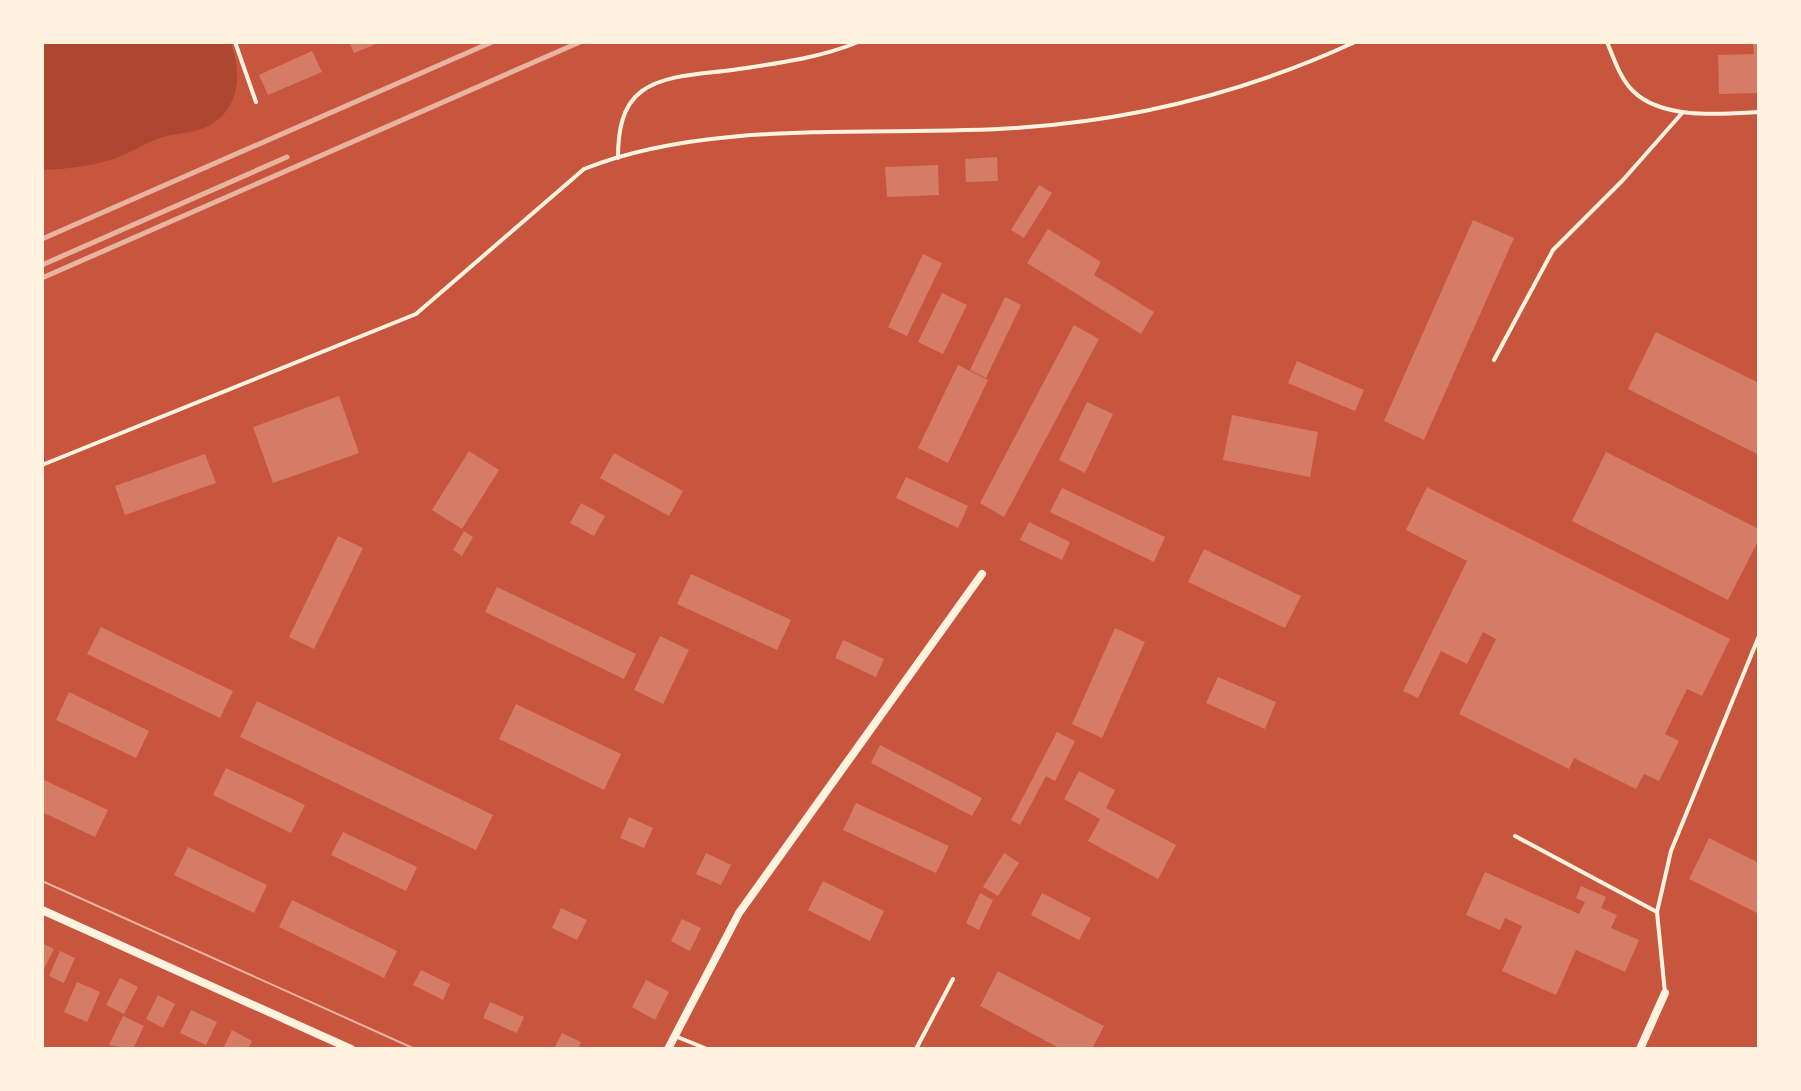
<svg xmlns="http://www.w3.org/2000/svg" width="1801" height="1091" font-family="Roboto,sans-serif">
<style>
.green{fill:#ae4732}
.building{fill:#d67c66}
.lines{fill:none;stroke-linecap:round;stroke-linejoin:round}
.service{stroke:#fff3e0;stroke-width:4}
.minor{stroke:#fff3e0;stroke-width:8}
.tram{stroke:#e9b49f;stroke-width:2}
.rail{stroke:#e9b49f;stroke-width:5}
</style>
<rect width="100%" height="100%" fill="#c8553d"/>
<path class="green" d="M42 42H230C244 74 239 116 201 129 188 134 173 133 160 138 146 143 134 151 121 156 96 166 68 169 42 170Z"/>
<path class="building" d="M349 42H381L354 53Z
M1753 42H1759V93L1719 94 1718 55 1754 54Z
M312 51 322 72 268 95 259 75Z
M997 157 998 181 966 182 965 159Z
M938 165 939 195 887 197 885 167Z
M1039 185 1052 193 1024 238 1011 230Z
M1473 220 1514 238 1424 440 1384 421Z
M1048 229 1101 262 1094 275 1154 312 1141 334 1027 263Z
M923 254 942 263 907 336 888 327Z
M942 293 967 305 943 354 918 342Z
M1005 297 1021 305 986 378 970 370Z
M1074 325 1099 339 1004 517 980 503Z
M1656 332 1759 383V455L1628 389Z
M1297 361 1364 390 1355 411 1288 383Z
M958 365 988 380 948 463 918 448Z
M339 396 359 453 273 483 253 427Z
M1087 402 1113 414 1085 473 1059 460Z
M1232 415 1318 432 1310 477 1223 460Z
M469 451 499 470 462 529 432 510Z
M1606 452 1759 529V539L1728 600 1572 521Z
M614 453 683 491 669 516 600 478Z
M205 454 216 483 125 515 115 486Z
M906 477 968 506 958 528 896 498Z
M1427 487 1730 639 1702 696 1687 689 1665 734 1679 741 1659 781 1644 774 1636 789 1574 758 1569 769 1459 714 1496 639 1483 632 1467 664 1441 651 1418 698 1403 691 1467 561 1406 530Z
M1062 488 1165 537 1154 562 1050 512Z
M581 503 605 516 594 536 570 523Z
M1029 522 1070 542 1062 560 1020 540Z
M464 531 473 537 462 556 453 550Z
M338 536 363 548 314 649 289 637Z
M1204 549 1301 596 1285 628 1188 582Z
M691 574 791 620 777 650 677 604Z
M497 587 636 654 624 679 485 612Z
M101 627 233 691 220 718 87 654Z
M1115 628 1145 642 1102 738 1072 724Z
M660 636 689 650 663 704 634 690Z
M843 640 884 659 876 677 835 658Z
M1218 677 1276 702 1265 729 1206 703Z
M69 692 149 731 136 758 56 720Z
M257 701 493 815 476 850 240 737Z
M516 704 621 754 604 790 499 739Z
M1057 732 1075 741 1055 781 1046 776 1020 825 1011 820Z
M880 745 982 798 972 816 871 763Z
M226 768 305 805 291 833 213 795Z
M1079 771 1115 790 1106 808 1176 845 1158 879 1088 841 1100 819 1064 799Z
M42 779 108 810 95 837 42 812Z
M856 803 949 846 936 873 843 830Z
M629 817 653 828 644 848 620 838Z
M343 832 417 867 406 891 331 855Z
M1709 838 1759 863V914L1689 879Z
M188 847 267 885 254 913 174 875Z
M706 853 731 865 721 885 696 874Z
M1004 853 1019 863 998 896 983 887Z
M1485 872 1579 914 1585 902 1576 898 1581 886 1606 897 1601 908 1617 915 1611 928 1639 940 1625 972 1576 950 1556 995 1502 971 1522 926 1505 918 1500 930 1466 915Z
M823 881 884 911 870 941 808 910Z
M980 893 993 900 979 930 966 923Z
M1042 893 1091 918 1079 940 1031 915Z
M292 900 397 951 384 978 279 927Z
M561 908 587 920 577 940 552 928Z
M682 919 701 928 690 951 671 941Z
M42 943 54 949 44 969 42 968Z
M60 951 75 958 64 983 49 976Z
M421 970 450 984 443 1000 413 985Z
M998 971 1104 1026 1092 1049H1061L980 1006Z
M120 978 138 987 124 1014 106 1005Z
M646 980 669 992 655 1020 632 1007Z
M77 982 100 992 87 1022 64 1012Z
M158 995 175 1004 163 1028 146 1019Z
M490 1002 524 1017 517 1033 483 1018Z
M191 1010 217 1022 206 1045 180 1033Z
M123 1016 144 1026 133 1049 109 1045Z
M232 1030 252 1041 248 1049H223Z
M562 1033 581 1042 578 1049H554Z"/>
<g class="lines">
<path class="service" d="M235 42 256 102
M1607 42C1614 59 1620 78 1633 91 1662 120 1722 114 1759 112
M618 158C618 134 621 106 642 91 665 74 705 74 732 70 772 64 821 58 858 42
M1494 360 1553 250 1623 180 1683 112
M42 465 416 314 584 169C710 118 882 137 1016 128 1135 120 1247 92 1355 42
M1515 836 1657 912
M1665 993 1657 912 1671 851 1759 636
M675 1036 707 1049
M916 1049 953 979"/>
<path class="minor" d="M42 910 351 1049
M668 1049 739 913 982 574
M1640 1049 1665 993"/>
<path class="tram" d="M42 881 415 1049"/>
<path class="rail" d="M42 239 492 42
M42 265 287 157
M42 278 580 42"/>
</g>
<rect width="1801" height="1091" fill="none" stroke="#fff3e0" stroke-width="88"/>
</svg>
